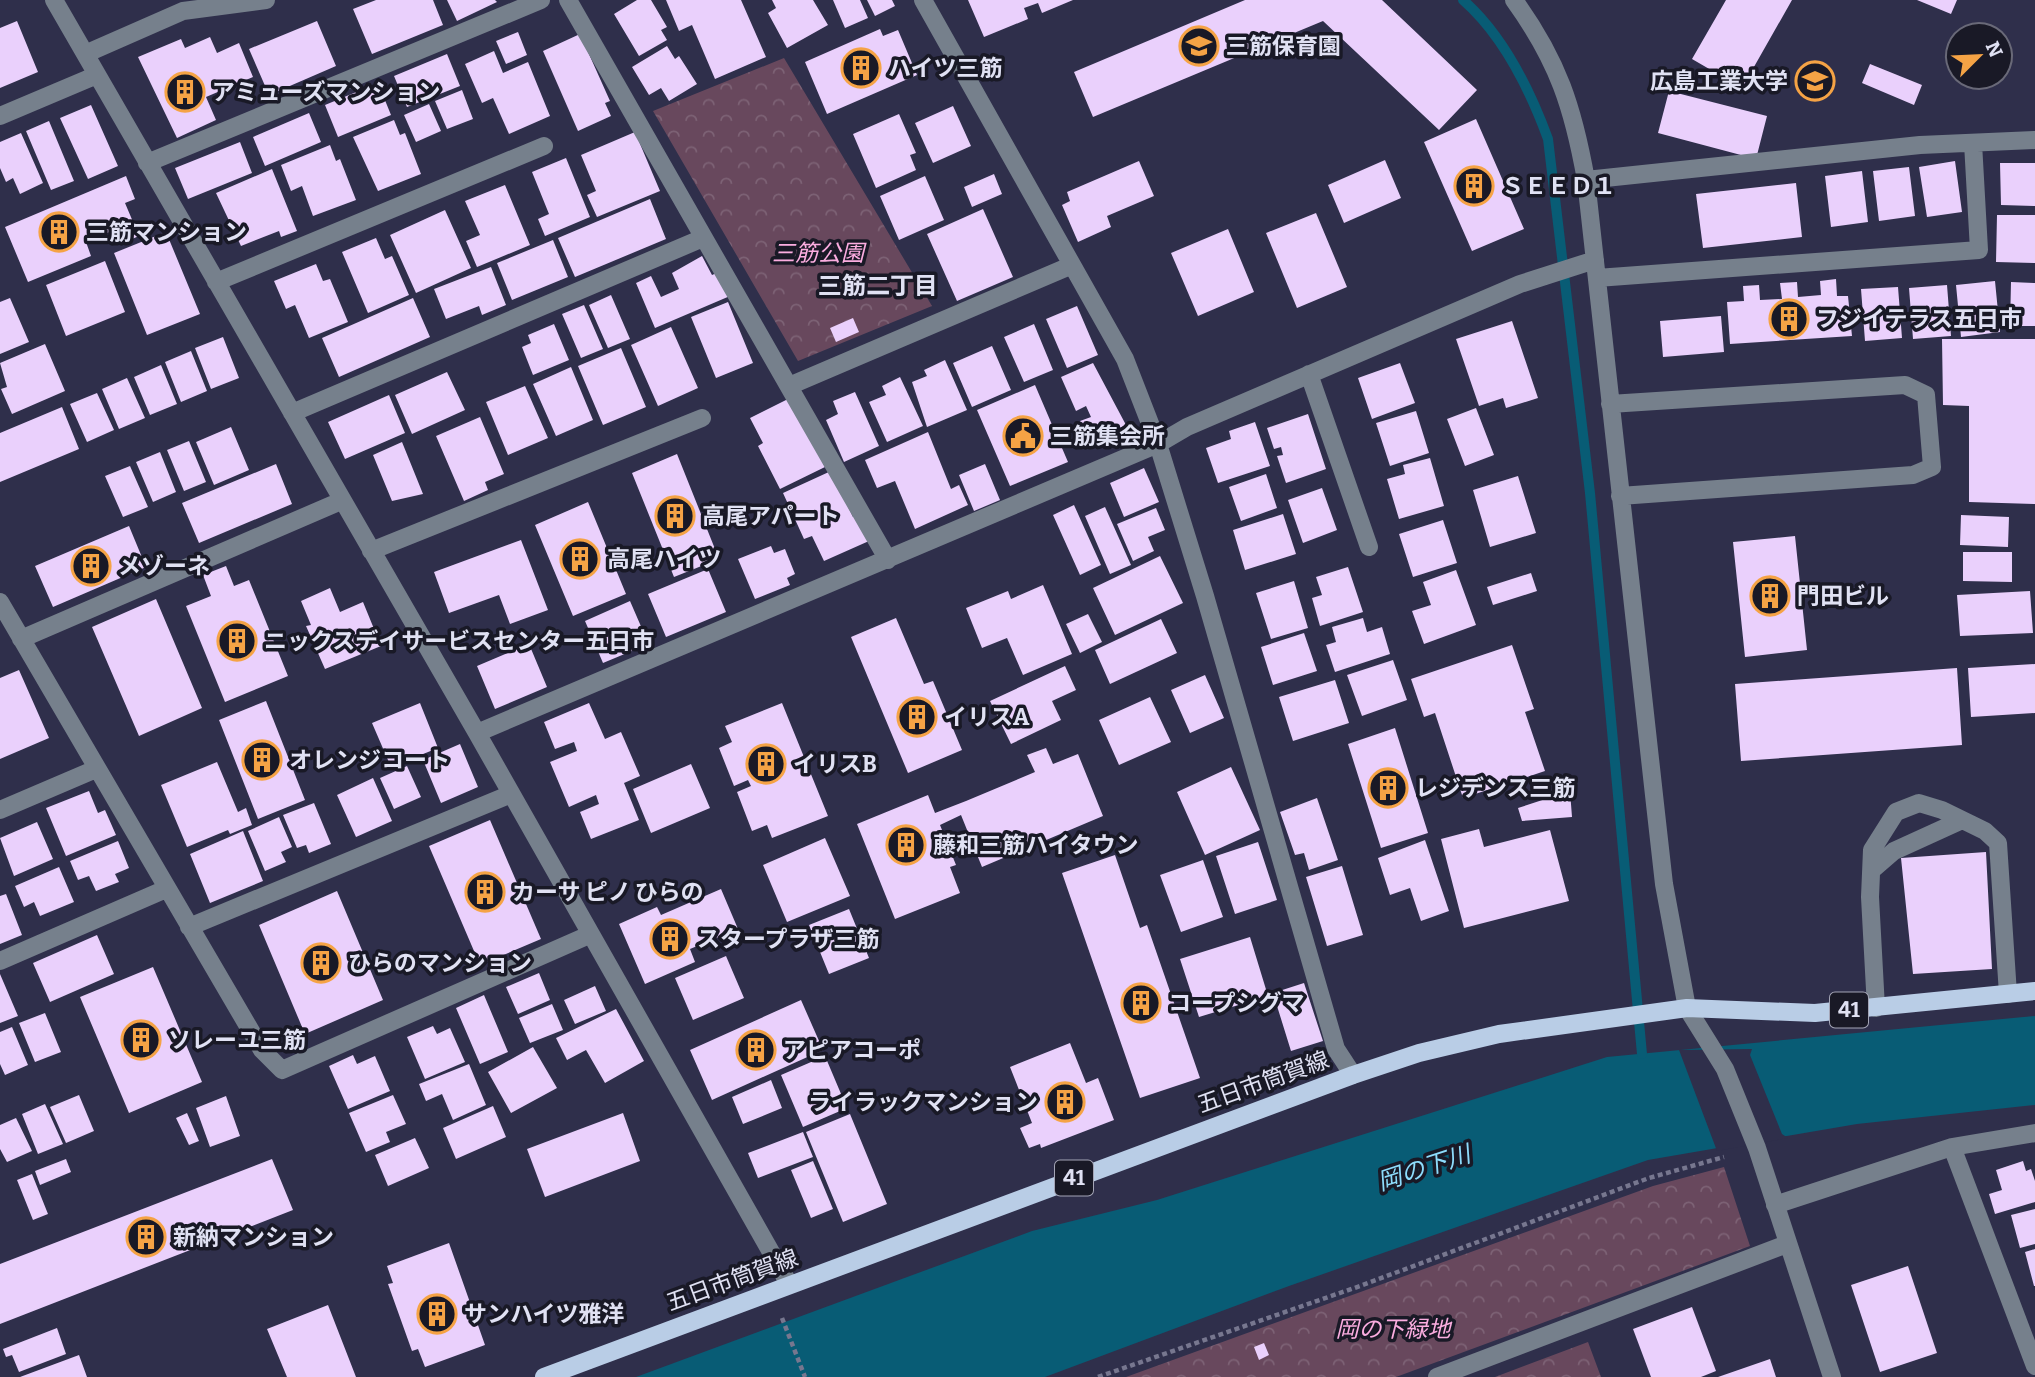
<svg xmlns="http://www.w3.org/2000/svg" width="2035" height="1377" font-family="Bitter,'Noto Sans JP',serif">
<style>
.park{fill:url(#park-crowns)}
.water{fill:#085c75}
.pier{fill:#2f2f4b}
.lines{fill:none;stroke-linecap:round;stroke-linejoin:round}
.stream{stroke:#085c75;stroke-width:10}
.building{fill:#ead0fc}
.path{stroke:#77778f;stroke-width:4.5;stroke-dasharray:5 3.5;stroke-linecap:butt}
.minor{stroke:#76808c;stroke-width:18}
.major{stroke:#b9cde6;stroke-width:18}
.labels{text-anchor:middle;dominant-baseline:central;stroke-width:7;stroke-linejoin:round;paint-order:stroke}
.shield{fill:#191926;stroke:#a4a5b6;stroke-width:2}
.shield-label{font-size:21px;font-weight:bold;fill:#e0e1f3}
.poi-label{font-size:23px;font-weight:bold;fill:#e0e1f3;stroke:#191926;text-anchor:start}
.park-label{font-size:23px;font-style:italic;fill:#fbade0;stroke:#191926}
.street-label{font-size:23px;fill:#e0e1f3;stroke:#191926}
.neighbourhood-label{font-size:24px;font-weight:bold;fill:#e0e1f3;stroke:#191926}
.water-label{font-size:24px;font-style:italic;fill:#8ddcfc;stroke:#191926}
</style>
<defs>
<pattern id="park-crowns" width="20" height="18" patternUnits="userSpaceOnUse" patternTransform="scale(1.75)"><rect width="20" height="18" fill="#68485d"/><path d="M2 6a3 3 0 1 1 6 0M12 15a3 3 0 1 1 6 0" fill="none" stroke="#7d6275"/></pattern>
</defs>
<rect width="100%" height="100%" fill="#2f2f4b"/>
<path class="park" d="M784 58 932 306 798 361 653 111Z
M1724 1167 1750 1246 1396 1377H1126L1653 1186Z
M1588 1342 1601 1377H1495Z"/>
<path class="water" d="M2035 1016V1105L1857 1124 1648 1160 1289 1286 1045 1377H636L1032 1231 1157 1200 1607 1057Z"/>
<path class="pier" d="M1752 1049 1750 1055 1782 1134 1788 1138 1717 1151 1679 1050Z"/>
<g class="lines">
<path class="stream" d="M1463 0C1503 35 1530 90 1548 139L1590 493 1642 1054"/>
</g>
<path class="building" d="M376 0H433L443 25 372 54 353 9Z
M447 0H495L497 2 457 21Z
M637 0H651L667 27 661 30 667 40 639 56 614 14Z
M666 0H741L766 57 715 79 692 25 679 31Z
M772 0H813L828 25 787 48 768 13 776 8Z
M833 0H860L868 18 845 28Z
M867 0H892L895 6 875 16Z
M968 0H1073L1042 13 1038 3 1024 8 1028 19 984 37Z
M1245 0H1382L1477 90 1439 130 1323 21 1093 117 1074 72Z
M1726 0H1792L1742 88 1692 59Z
M1917 0H1957L1951 14Z
M17 21 38 72 0 88V28Z
M317 21 336 66 269 95 249 49Z
M880 29 883 36 898 30 917 75 827 114 805 62Z
M518 32 527 55 506 64 496 41Z
M580 34 610 101 605 103 611 116 578 131 543 51Z
M210 37 217 53 239 43 253 77 206 97 216 120 177 138 138 57 181 39 185 48Z
M667 46 675 59 679 56 697 84 669 101 661 88 649 95 632 67Z
M494 51 503 73 528 62 550 116 509 134 493 98 482 103 465 64Z
M447 54 460 86 407 107 394 76Z
M1870 64 1922 85 1914 105 1862 83Z
M378 83 391 115 338 137 325 105Z
M462 90 473 119 447 129 435 101Z
M1669 91 1767 116 1756 159 1658 133Z
M429 104 441 131 416 142 404 115Z
M91 105 118 166 88 179 60 118Z
M953 106 971 146 933 163 915 123Z
M309 113 321 142 265 166 253 137Z
M899 114 916 153 910 155 916 170 876 188 853 134Z
M1476 119 1524 229 1472 251 1424 142Z
M394 120 400 135 405 133 421 174 378 191 353 137Z
M49 121 74 181 51 190 26 131Z
M635 132 660 191 597 217 587 195 596 191 581 155Z
M21 133 43 183 20 194 13 178 6 182 0 168V142Z
M240 142 252 173 188 199 175 168Z
M330 145 336 161 340 159 356 200 313 216 302 186 291 191 281 165Z
M566 158 590 217 545 236 538 219 549 214 532 172Z
M1385 160 1401 198 1344 223 1328 185Z
M1139 161 1154 196 1107 216 1111 227 1078 242 1062 205 1070 201 1067 192Z
M1955 161 1962 212 1927 217 1919 167Z
M2000 163H2035V206L2001 205Z
M1909 167 1915 216 1879 221 1873 171Z
M272 169 297 231 281 237 279 231 241 246 216 193Z
M1862 171 1868 222 1831 227 1825 176Z
M994 174 1002 194 972 207 964 187Z
M126 176 135 199 125 203 139 236 125 242 119 228 86 242 91 256 28 282 5 227Z
M925 176 944 220 899 240 880 196Z
M1796 183 1802 237 1703 248 1696 194Z
M505 185 530 245 477 267 466 241 480 235 465 201Z
M650 199 666 239 575 277 558 238Z
M983 209 1013 277 957 301 927 234Z
M445 210 471 268 416 293 390 235Z
M1316 213 1347 287 1297 308 1266 233Z
M1997 215H2035V263L1996 262Z
M1228 229 1254 292 1198 316 1171 253Z
M166 232 200 314 147 335 114 253Z
M376 238 385 259 392 256 409 295 368 313 342 252Z
M553 240 568 277 512 300 497 263Z
M702 256 712 275 719 272 730 296 655 328 636 283 651 276 661 297 679 289 672 273Z
M105 261 125 312 66 336 46 285Z
M316 264 323 281 330 279 348 322 309 338 295 305 286 309 274 281Z
M491 267 506 305 482 315 479 306 446 319 434 289Z
M1836 279 1837 296H1848L1852 336 1730 344 1727 302 1744 301 1743 286 1759 285 1760 300 1782 299 1780 283 1797 282 1798 297 1821 295 1820 281Z
M1995 281 2000 332 1961 337 1956 285Z
M2011 282 2035 283V326H2010Z
M1947 285 1951 336 1913 339 1909 288Z
M1898 287 1902 338 1865 341 1861 289Z
M611 295 630 339 608 348 589 305Z
M10 298 29 342 0 354V302Z
M413 298 430 337 339 377 322 338Z
M728 302 753 363 716 378 691 317Z
M584 305 603 349 581 358 562 314Z
M1077 306 1098 355 1067 368 1046 319Z
M1721 316 1724 352 1663 357 1660 321Z
M853 318 859 332 836 342 830 328Z
M1512 321 1538 398 1506 408 1503 398 1479 406 1456 339Z
M554 324 569 360 533 375 522 347 531 343 528 335Z
M1034 324 1053 370 1024 382 1004 337Z
M671 327 698 388 658 406 631 345Z
M223 337 239 378 211 389 195 348Z
M1942 339H2035V504L1969 502V406L1943 405Z
M45 344 65 391 12 414 1 389 7 387 0 363Z
M992 346 1011 390 972 407 953 363Z
M621 348 646 407 603 425 578 366Z
M191 351 207 391 181 402 165 362Z
M945 360 967 410 927 427 912 382 927 376 924 370Z
M1093 363 1126 425 1089 441 1080 421 1091 417 1086 406 1076 411 1061 377Z
M1400 363 1415 403 1372 419 1358 378Z
M161 365 177 404 150 415 134 377Z
M571 367 593 420 556 436 533 384Z
M447 372 465 410 412 434 395 395Z
M900 377 923 426 887 442 869 402 886 395 882 386Z
M127 378 145 418 119 429 102 389Z
M1035 385 1068 462 1010 486 977 410Z
M525 386 548 438 508 455 486 402Z
M855 392 879 446 844 462 826 420 838 414 833 401Z
M97 393 114 430 87 442 70 404Z
M389 395 405 433 345 459 328 422Z
M790 398 825 467 780 489 758 446 763 443 750 418Z
M62 407 79 449 0 482V433Z
M1476 408 1494 455 1465 466 1447 419Z
M1416 411 1429 453 1390 466 1376 423Z
M1308 414 1326 469 1286 483 1277 456 1283 455 1281 447 1274 449 1267 428Z
M480 417 504 474 485 482 488 490 464 501 436 436Z
M1255 422 1270 466 1218 483 1206 448 1231 439 1229 431Z
M231 427 249 470 214 485 196 442Z
M928 432 951 489 959 485 968 505 915 529 895 481 877 488 865 460Z
M189 441 206 482 184 491 167 450Z
M402 442 423 494 392 501 373 455Z
M160 452 176 492 153 502 136 462Z
M677 454 719 559 674 577 632 473Z
M1430 458 1444 506 1399 519 1387 479 1405 474 1403 465Z
M276 464 292 504 199 543 182 503Z
M985 464 1000 500 974 511 959 475Z
M130 466 148 507 123 517 105 476Z
M1144 468 1159 502 1124 517 1110 483Z
M831 471 853 517 857 516 869 541 824 561 812 536 804 539 783 493Z
M1266 474 1277 508 1241 521 1229 487Z
M1518 476 1536 533 1490 547 1473 490Z
M1322 488 1337 530 1303 543 1288 500Z
M588 502 626 594 573 616 535 525Z
M1074 505 1101 565 1080 575 1053 515Z
M1105 507 1131 565 1110 574 1085 516Z
M1156 508 1165 530 1148 537 1154 551 1133 561 1117 524Z
M1283 514 1296 554 1245 570 1233 530Z
M1961 515 2009 517 2008 547 1960 545Z
M1443 520 1457 563 1413 577 1399 534Z
M129 526 146 567 53 607 35 566Z
M1795 536 1807 650 1745 657 1733 542Z
M521 540 548 610 510 624 499 595 449 613 434 572Z
M771 546 774 553 785 549 795 574 787 578 790 585 755 599 738 559Z
M1963 552H2012V582L1963 581Z
M1160 556 1183 603 1115 635 1093 588Z
M226 566 234 586 249 580 288 676 225 702 186 606 211 596 203 575Z
M1348 567 1363 612 1320 626 1312 598 1322 595 1316 577Z
M708 569 726 612 666 637 648 594Z
M1456 570 1476 625 1424 644 1412 611 1431 605 1423 582Z
M1531 573 1537 591 1493 605 1487 587Z
M1294 581 1308 628 1271 639 1256 593Z
M1043 585 1072 654 1023 675 1007 638 982 648 966 608 1008 591 1011 599Z
M330 588 340 612 363 602 381 646 325 669 306 626 311 625 301 601Z
M2030 591 2033 633 1960 636 1957 595Z
M156 599 202 708 139 736 92 627Z
M630 601 643 631 634 635 639 648 603 663 585 621Z
M1088 614 1102 642 1080 653 1066 624Z
M896 618 924 684 933 681 962 750 908 773 851 637Z
M1363 618 1367 632 1382 627 1390 654 1335 672 1326 645 1336 642 1332 627Z
M1161 619 1177 653 1110 684 1095 650Z
M1304 633 1317 671 1273 685 1261 647Z
M529 644 547 687 495 709 477 666Z
M1512 645 1534 709 1525 712 1545 771 1463 798 1435 713 1424 717 1411 679Z
M1393 660 1407 700 1362 716 1347 675Z
M2035 664V713L1971 717 1968 668Z
M1065 666 1076 690 1052 701 1061 720 1011 744 990 701Z
M1957 668 1962 745 1741 761 1735 684Z
M19 670 49 738 0 759V678Z
M1205 675 1224 718 1190 733 1171 690Z
M1335 680 1349 723 1293 741 1279 697Z
M1150 697 1171 742 1119 765 1099 720Z
M266 701 305 800 258 819 219 720Z
M420 703 438 748 391 767 372 723Z
M589 703 605 739 621 732 640 776 624 783 639 820 591 839 580 812 599 804 596 795 569 807 550 762 577 751 574 742 555 749 544 722Z
M782 703 828 816 772 838 767 825 752 831 737 792 751 786 748 780 734 786 719 748 732 742 725 726Z
M1395 728 1428 833 1381 848 1348 744Z
M460 744 478 787 441 803 423 760Z
M1046 748 1053 764 1078 754 1103 816 982 867 961 815 940 825 956 865 950 867 960 893 895 919 857 824 928 795 935 813 966 801 1035 772 1027 755Z
M217 762 238 812 246 808 252 825 230 834 228 830 187 847 161 785Z
M691 764 710 808 651 833 633 789Z
M407 766 421 797 394 809 380 778Z
M1231 767 1260 830 1205 855 1177 792Z
M373 778 392 821 356 837 337 795Z
M89 791 98 813 105 810 116 835 66 856 46 808Z
M1570 791 1572 817 1522 821 1518 808Z
M1317 798 1338 860 1309 870 1304 853 1295 855 1280 812Z
M314 803 331 844 309 853 306 845 297 848 283 815Z
M279 817 292 847 281 852 286 862 265 871 248 831Z
M490 820 541 939 480 965 429 846Z
M37 822 53 859 14 876 0 838Z
M1479 829 1484 847 1550 830 1569 901 1464 928 1441 839Z
M243 831 263 881 210 903 190 854Z
M825 838 850 896 787 922 763 865Z
M1425 840 1449 911 1421 921 1410 888 1390 895 1378 858Z
M118 841 129 868 115 874 119 882 96 891 89 876 78 880 70 861Z
M1258 842 1277 900 1235 914 1216 856Z
M1986 852 1992 969 1913 974 1901 858Z
M1115 855 1140 928 1147 925 1200 1078 1140 1098 1062 873Z
M1203 860 1223 917 1181 932 1160 875Z
M1342 866 1363 935 1327 946 1306 877Z
M59 867 74 902 40 916 34 902 24 907 15 886Z
M721 889 738 929 690 949 695 962 645 984 619 924 657 907 661 915Z
M337 891 383 1000 305 1034 259 925Z
M6 894 22 935 0 944V896Z
M849 909 869 958 829 974 809 925Z
M97 935 114 974 50 1002 33 963Z
M1250 937 1268 996 1199 1017 1180 959Z
M726 956 744 998 693 1020 675 978Z
M153 967 202 1082 129 1113 80 997Z
M539 973 550 1000 518 1014 506 987Z
M0 974 18 1016 0 1023Z
M1304 983 1323 1041 1291 1051 1273 993Z
M595 986 606 1011 575 1024 564 1000Z
M484 995 508 1052 480 1064 456 1008Z
M801 1000 823 1050 712 1100 690 1050Z
M552 1004 563 1030 530 1043 519 1018Z
M616 1009 644 1061 605 1083 586 1050 567 1060 556 1038Z
M45 1013 61 1052 35 1062 19 1023Z
M433 1026 437 1034 450 1028 465 1062 425 1079 407 1037Z
M12 1027 28 1065 5 1075 0 1064V1032Z
M1070 1043 1086 1083 1098 1078 1114 1120 1041 1148 1040 1144 1029 1148 1020 1128 1032 1123 1010 1067Z
M533 1047 557 1088 511 1113 488 1072Z
M353 1055 357 1064 375 1056 390 1091 348 1109 329 1066Z
M825 1056 847 1108 803 1127 781 1075Z
M469 1064 486 1105 453 1120 442 1094 426 1101 419 1084Z
M771 1080 782 1108 743 1124 732 1097Z
M79 1095 94 1131 66 1143 50 1107Z
M393 1095 406 1124 386 1132 390 1142 366 1152 349 1113Z
M226 1096 240 1136 210 1147 196 1108Z
M45 1104 63 1144 38 1154 22 1114Z
M493 1106 506 1137 456 1159 443 1128Z
M187 1113 199 1141 189 1145 176 1118Z
M623 1113 640 1161 545 1197 527 1149Z
M850 1114 887 1204 843 1222 806 1132Z
M16 1118 32 1151 7 1162 0 1149V1125Z
M803 1132 813 1157 758 1178 748 1153Z
M415 1138 429 1168 388 1186 375 1155Z
M66 1159 71 1172 40 1185 35 1171Z
M272 1159 293 1210 0 1324V1264Z
M813 1161 833 1209 811 1218 791 1170Z
M2023 1161 2026 1171 2031 1169 2035 1181V1202L1995 1214 1989 1194 2002 1190 1996 1170Z
M32 1174 48 1214 33 1220 17 1180Z
M2035 1209V1244L2020 1248 2011 1215Z
M449 1243 485 1345 425 1367 418 1349 412 1351 388 1284 393 1283 387 1266Z
M2035 1249V1286H2034L2025 1252Z
M1908 1266 1937 1353 1880 1372 1851 1285Z
M328 1305 356 1377H287L267 1329Z
M1692 1307 1716 1371 1701 1377H1651L1633 1329Z
M57 1328 66 1354 19 1372 12 1355 6 1357 3 1349Z
M1264 1343 1269 1355 1259 1360 1254 1347Z
M79 1355 87 1377H20Z
M1770 1359 1776 1377H1718Z"/>
<g class="lines">
<path class="path" d="M782 1318 805 1377
M1098 1377 1360 1286 1649 1178 1724 1157"/>
<path class="minor" d="M54 0 477 733 789 1284
M568 0 888 560
M923 0 1125 359 1158 444 1205 596 1336 1049 1353 1075
M1514 0C1558 61 1573 107 1586 180L1655 804 1664 884 1687 1008 1725 1069 1757 1148 1832 1377
M85 54 183 11 266 0
M0 116 97 75
M147 163 541 0
M1586 180 1920 145 2035 140
M1597 278 1979 250 1973 143
M216 282 544 146
M1309 374 1369 547
M789 386 1070 266
M1610 404 1905 385 1926 395 1932 467 1913 475 1620 496
M292 413 703 238
M371 551 702 418
M0 602 262 1050 282 1070 589 935
M21 639 341 501
M477 733 1158 444 1187 427 1520 284 1595 260
M0 810 96 769
M1872 870 1894 851 1962 820
M189 927 511 794
M0 961 166 889
M1876 1008 1870 897 1872 850 1896 812 1919 803 1942 810 1985 831 1998 843 2008 994
M1952 1147 2035 1366
M1775 1205 1952 1147 2035 1133
M1437 1377 1787 1244"/>
<path class="major" d="M544 1377 1353 1075 1419 1053 1499 1034 1687 1008 1815 1013 2035 991"/>
</g>
<defs>
<g id="school-ring" transform="scale(2.0125)"><circle r="9.5" fill="#191926" stroke="#f5a345" stroke-width="1.5"/><path d="M0-5L7-2L0 1L-7-2ZM-4 1L0 2.5L4 1V4Q0 6-4 4Z" fill="#f5a345"/></g>
<g id="building-ring" transform="scale(2.0125)"><circle r="9.5" fill="#191926" stroke="#f5a345" stroke-width="1.5"/><path d="M-4-6H4V6H1V3H-1V6H-4ZM-2.5-4.3h1.7v1.8h-1.7ZM.8-4.3h1.7v1.8H.8ZM-2.5-1h1.7V.8h-1.7ZM.8-1h1.7V.8H.8Z" fill="#f5a345"/></g>
<g id="university-ring" transform="scale(2.0125)"><circle r="9.5" fill="#191926" stroke="#f5a345" stroke-width="1.5"/><path d="M0-5L7-2L0 1L-7-2ZM-4 1L0 2.5L4 1V4Q0 6-4 4Z" fill="#f5a345"/></g>
<g id="civic-ring" transform="scale(2.0125)"><circle r="9.5" fill="#191926" stroke="#f5a345" stroke-width="1.5"/><path d="M-.6-6.5H3V-4.5H.6V-3L4-1V1h2V6H-6V1h2V-1L-.6-3ZM-1.2 2.5V6h2.4V2.5Z" fill="#f5a345"/></g>
</defs>
<g fill-rule="evenodd">
<use href="#school-ring" x="1199" y="46"/>
<use href="#building-ring" x="861" y="68"/>
<use href="#university-ring" x="1815" y="81"/>
<use href="#building-ring" x="185" y="92"/>
<use href="#building-ring" x="1474" y="186"/>
<use href="#building-ring" x="59" y="232"/>
<use href="#building-ring" x="1789" y="319"/>
<use href="#civic-ring" x="1023" y="436"/>
<use href="#building-ring" x="675" y="516"/>
<use href="#building-ring" x="580" y="559"/>
<use href="#building-ring" x="91" y="566"/>
<use href="#building-ring" x="1770" y="596"/>
<use href="#building-ring" x="237" y="641"/>
<use href="#building-ring" x="917" y="717"/>
<use href="#building-ring" x="262" y="760"/>
<use href="#building-ring" x="766" y="764"/>
<use href="#building-ring" x="1388" y="788"/>
<use href="#building-ring" x="906" y="845"/>
<use href="#building-ring" x="485" y="892"/>
<use href="#building-ring" x="670" y="939"/>
<use href="#building-ring" x="321" y="963"/>
<use href="#building-ring" x="1141" y="1003"/>
<use href="#building-ring" x="141" y="1040"/>
<use href="#building-ring" x="756" y="1050"/>
<use href="#building-ring" x="1065" y="1102"/>
<use href="#building-ring" x="146" y="1237"/>
<use href="#building-ring" x="437" y="1314"/>
</g>
<g class="labels">
<g class="shield">
<rect x="1830" y="992.5" width="38" height="35" rx="5"/>
<rect x="1055" y="1160.5" width="38" height="35" rx="5"/>
</g>
<g class="shield-label">
<text x="1849" y="1010">41</text>
<text x="1074" y="1178">41</text>
</g>
<g class="poi-label">
<text x="1226" y="46">三筋保育園</text>
<text x="888" y="68">ハイツ三筋</text>
<text x="1788" y="81" text-anchor="end">広島工業大学</text>
<text x="212" y="92">アミューズマンション</text>
<text x="1501" y="186">ＳＥＥＤ１</text>
<text x="86" y="232">三筋マンション</text>
<text x="1816" y="319">フジイテラス五日市</text>
<text x="1050" y="436">三筋集会所</text>
<text x="702" y="516">高尾アパート</text>
<text x="607" y="559">高尾ハイツ</text>
<text x="118" y="566">メゾーネ</text>
<text x="1797" y="596">門田ビル</text>
<text x="264" y="641">ニックスデイサービスセンター五日市</text>
<text x="944" y="717">イリスA</text>
<text x="289" y="760">オレンジコート</text>
<text x="793" y="764">イリスB</text>
<text x="1415" y="788">レジデンス三筋</text>
<text x="933" y="845">藤和三筋ハイタウン</text>
<text x="512" y="892">カーサ ピノ ひらの</text>
<text x="697" y="939">スタープラザ三筋</text>
<text x="348" y="963">ひらのマンション</text>
<text x="1168" y="1003">コープシグマ</text>
<text x="168" y="1040">ソレーユ三筋</text>
<text x="783" y="1050">アピアコーポ</text>
<text x="1038" y="1102" text-anchor="end">ライラックマンション</text>
<text x="173" y="1237">新納マンション</text>
<text x="464" y="1314">サンハイツ雅洋</text>
</g>
<g class="park-label">
<text x="818" y="253">三筋公園</text>
<text x="1393" y="1329">岡の下緑地</text>
</g>
<g class="street-label">
<text transform="translate(1263 1082) rotate(-20)">五日市筒賀線</text>
<text transform="translate(732 1280) rotate(-20)">五日市筒賀線</text>
</g>
<g class="neighbourhood-label">
<text x="878" y="286">三筋二丁目</text>
</g>
<g class="water-label">
<text transform="translate(1424 1168) rotate(-18)">岡の下川</text>
</g>
</g>
<g transform="translate(1979 56) rotate(66)"><circle r="33" fill="#191926" stroke="#696978" stroke-width="2"/>
<path d="M0-5L12 26L0 18L-12 26Z" fill="#f5a345"/>
<text y="-10" font-size="19" font-weight="bold" text-anchor="middle" fill="#e0e1f3">N</text>
</g>
</svg>
